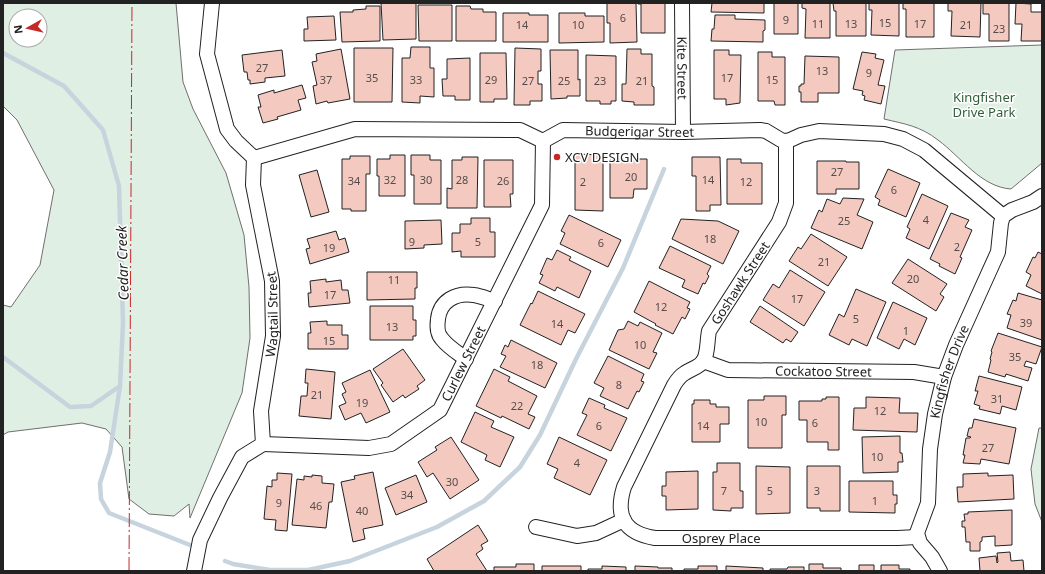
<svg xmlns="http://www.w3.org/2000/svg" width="1045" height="574" font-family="'Noto Sans',sans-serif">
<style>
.green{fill:#e0efe3;stroke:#6f6f6f;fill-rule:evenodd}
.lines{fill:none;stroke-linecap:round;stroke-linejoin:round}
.stream{stroke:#c7d3dd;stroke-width:4.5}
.building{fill:#f3c9c0;stroke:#222}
.street-casing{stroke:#222;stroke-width:16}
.street{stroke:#fff;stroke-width:14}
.power{stroke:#c62828;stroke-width:1;stroke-dasharray:14 3 2 3;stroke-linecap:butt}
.poi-dot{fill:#c62828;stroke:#fff;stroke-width:1.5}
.labels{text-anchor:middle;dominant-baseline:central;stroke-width:3;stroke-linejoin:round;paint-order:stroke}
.number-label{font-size:11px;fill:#564c4a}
.street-label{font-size:13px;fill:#222;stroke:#fff}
.park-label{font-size:13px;fill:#2f5e38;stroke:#fff}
.poi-label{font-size:13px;fill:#222;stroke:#fff;text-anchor:start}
.water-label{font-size:14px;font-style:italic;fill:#222;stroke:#fff}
</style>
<rect width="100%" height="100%" fill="#fff"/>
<path class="green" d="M3 3H176L183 82 193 109 226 173 244 235 249 287 250 338 242 393 190 518 189 504 174 516 149 514 129 499 122 447 106 429 82 423 8 432 3 435V305L11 307 40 265 54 190 17 120 3 106ZM16 16H40V40H16Z
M1042 45V163L1011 189C981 187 961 157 938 140 920 126 905 124 884 119L895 50Z
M1039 428H1042V522L1035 504 1031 469Z"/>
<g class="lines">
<path class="stream" d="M3 53 64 86 103 130 119 186 123 323 120 386 91 406 70 407 3 357
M120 386 110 452 100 483 101 499 109 513 190 545
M225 561 233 564 270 570H308L350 561 437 527 484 501 520 467 540 435 576 359 623 268 664 169"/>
</g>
<path class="building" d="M381 3H416V39L383 40Z
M607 3H636L637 42 610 43V23H607Z
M638 3H665V33H641V4H638Z
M712 3H764V13L711 12Z
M774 3H798V34H774Z
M802 3H830V38H805L806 9 802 8Z
M833 3H866V36H836V11H834Z
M869 3H899V36L871 35 872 10H869Z
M903 3H934V37H906V9H903Z
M948 3H981L980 37 951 36 952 11H948Z
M983 3H1009V41H989V14H983Z
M1016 3 1031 4V12H1042V41H1021L1022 24H1015Z
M418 5H452V41H419Z
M366 6H380V41L342 42 340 12H353V10L366 9Z
M456 6H470L471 9H483V12H496V41H456Z
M503 13H529V15H548V42H503Z
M559 13H585V16H604V42L559 43Z
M715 15H735V19L765 20V30L763 31V42L711 41 712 29H714Z
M334 16 336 40 304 41V29H308L307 17Z
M411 47H430V68H434V97L420 96V103L402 102V58H410Z
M354 48H393L392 102H354Z
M515 48 541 49V71H538V84H542V101H530V105H514Z
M341 49 350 99 328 103 327 101 316 104 313 86 317 85 312 62 317 61 316 54Z
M627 49H641V54H652V86L654 87V105H634V102L622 101V84H626Z
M282 50 285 76 265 78V82L250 84V80H248L247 72H244L242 55Z
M550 50H578V80L580 79V96H567V98L551 99Z
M714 50H729V55H741L740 103 726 105V99H714Z
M758 52H772V57H785V105H775L774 101H758Z
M862 52 876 54 875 58 884 60 878 85 885 86 881 104 864 100 865 96 862 95 863 91 853 89Z
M480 53H506L507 99H494V102H480Z
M586 55 616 56V101H611V104H600V101H586Z
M805 56 839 57V93H818V102H801V92H799V86H801V84H804Z
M470 58V100H455V96H443L442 79H447V59Z
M302 85 306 98 298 100 301 110 277 117 278 119 263 123 258 107H261L258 95 274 90V93Z
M575 154 603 155V211L575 210Z
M390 155H405V196H379V176H377V159H390Z
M411 155H430V160H441V204H414V175H411Z
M350 156H370V174H366V211H351V209H342V159H350Z
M462 157H478L477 208H447V188L452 189V160H462Z
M692 157H720L721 205H710V211H696V176H692Z
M610 159H647V189H634L633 198H610Z
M727 159H741V163H762V204H727Z
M484 160H513V194H510L511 207H484Z
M817 161H846V162H859V189H836V194H817Z
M888 169 920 183 906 217 878 205 880 200 875 197Z
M317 170 329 212 311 217 299 175Z
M922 194 948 206 929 249 906 238 910 229 907 227Z
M843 198 864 199 857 215 873 222 862 249 811 228 819 210 822 212 827 199 840 204Z
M951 213 969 220 965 227 972 230 960 257 962 258 955 274 939 266 940 264 930 259Z
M569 215 621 240 608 267 560 244 565 233 561 231Z
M471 218H490V232H495V257H461V251L452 252V233H460V224H471Z
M681 219 718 221 739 231 723 264 672 239Z
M441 220 442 244 424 245V248L405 249V221Z
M336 231 339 240 345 238 349 252 310 264 306 249 310 248 307 239Z
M811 234 847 257 828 286 789 261 798 247 801 249Z
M670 246 711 266 707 274 709 276 705 284 703 283 698 294 682 287 685 280 659 268Z
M557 250 571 257 569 260 591 271 579 298 557 287 555 291 539 283 543 275 540 274 547 258 552 260Z
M1038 252 1042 254V294L1026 286 1031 275 1026 272 1033 257 1035 258Z
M908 259 947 284 940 294 944 297 936 311 892 283Z
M790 270 825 292 804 326 763 300 773 284 779 288Z
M367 272H417V288H415V299L367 300Z
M326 279V282L341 280 342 290H348L350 303 309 307 308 293H311L310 281Z
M649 281 690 302 687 308 690 309 685 319 682 317 673 334 655 325 656 324 634 312Z
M856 289 886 302 867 346 852 339 849 345 829 335 839 314 844 317Z
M538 291 585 314 575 333 568 330 561 345 520 325 531 303 532 304Z
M1018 293 1042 300V340L1007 328 1011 315 1007 314 1013 300 1016 301Z
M893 302 927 318 915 345 904 339 899 349 877 338Z
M370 306H413V320H416V336H413V340H370Z
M760 306 798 332 791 342 786 339 783 343 750 322Z
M327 321V325H342V335H348V349H308V333H311L310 322Z
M628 321 638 326 640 322 662 333 653 352 657 353 649 369 609 350 618 330 624 329Z
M998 333 1042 347 1036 364 1026 361 1024 366 1032 368 1028 381 1006 374 1005 377 988 372 991 360 990 359 992 352 991 351Z
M511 340 557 363 545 388 500 367 506 356 501 354 505 345 508 347Z
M403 349 425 380 417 386 419 389 405 398 403 395 393 402 381 385 383 383 373 369Z
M608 356 644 374 641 381 644 382 639 392 637 391 628 409 600 396 604 388 594 383Z
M306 369 335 372 331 419 299 416 301 396H307L308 383H305Z
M494 369 510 377 508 381 537 396 528 414 535 417 529 429 502 416 501 418 476 406Z
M370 370 390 412 366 423 361 413 345 420 339 406 346 403 342 394 346 392 342 383Z
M979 376 1022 387 1016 410 1002 406 1000 414 979 409 980 406 974 404 978 391H975Z
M764 396H786V415H782V448H748V400H764Z
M826 397H839V450H828V442H807V420H799V401H822V399H826Z
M866 397 900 398 899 413H918L917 432 853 430 854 408H866Z
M589 398 605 405 604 408 627 418 611 451 577 435 587 415 582 413Z
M694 400H710V404H716V407H729V424H720V442H692V404H694Z
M475 412 494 421 491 427 514 437 500 467 485 460 487 455 461 442Z
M974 419 1016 428 1009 464 981 459 980 464 963 463 965 455H963L966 438H970L971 437 967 436 969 428H972Z
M900 436V453H902L903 462H898V472L863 473 862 437Z
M451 437 479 480 450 499 433 473 427 477 418 462 437 450 435 447Z
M559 437 607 460 590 495 554 478 558 469 547 464Z
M717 463H740V491H743V508H731V511L713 510V472H717Z
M756 466 790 467V513L756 514Z
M807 466H840V511H820V508H807Z
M698 471V509L666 510V496H662V486H666V472Z
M373 472 383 525 363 529 365 539 353 542 341 482 355 479 354 476Z
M277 473 292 474 287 531 275 530 276 520 264 519 267 486 272 487V480H277Z
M988 473V476L1013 475 1014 499 958 502 957 487H963V474Z
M312 475 322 476V483L334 484 332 502H329L326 528 292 525 297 479 304 480V476L312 477Z
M416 475 427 502 396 515 385 488Z
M849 481H893V495H897V504H895V513L849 512Z
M1012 510V545L995 546V536L982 537V541L980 542V551H970V542H966L965 527H962V521H965L964 514H968V512Z
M478 525 488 541 481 545 483 549 476 554 487 571H434L427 559Z
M1010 552 1011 561 1023 560 1024 571H980L979 558 996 556 997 563 998 562 997 553Z
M516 564H534V571H494V567H516Z
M809 564H823V568H841V571H809Z
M859 565H874V571H859Z
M881 565H899V569H910V571H881Z
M542 566H581V571H542Z
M602 566 626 567V571H588V569H602Z
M635 566 658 567V568H672V571H635Z
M698 566H717V571H684V569H698Z
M726 566 763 568V571H726Z
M788 567H804V571H770V569H787Z"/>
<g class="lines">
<g class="street-casing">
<g id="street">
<path id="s1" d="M682 3 683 132"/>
<path id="s2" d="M786 141V203L779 222 709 331C707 341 708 352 704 360 700 367 691 369 685 373 680 376 677 380 674 385L624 487C615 516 624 533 655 538H898L917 537"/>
<path id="s3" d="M254 158 355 129 520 130 543 141 563 130 683 132 760 130 766 131 781 140 786 141 790 140 801 135 819 131 884 134 903 139 924 150 1003 216"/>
<path d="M466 359C458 353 448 347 442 339 437 334 437 326 438 319 440 301 456 292 474 295 481 296 488 299 495 301"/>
<path id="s4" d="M703 361 728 370 914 372 944 377"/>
<path id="s5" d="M263 444 369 448 391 444 440 410 542 205 543 141"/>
<path d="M536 527 577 536 596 533 624 520"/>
<path id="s6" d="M194 571 200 540 220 498 242 457 263 444 261 411 273 336 272 281 253 185 254 158 236 141 227 129 207 54 212 3"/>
<path id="s7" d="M940 571 932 557 920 543 917 533 928 503 930 449 935 414 944 377 956 345 998 252 1001 223 1003 216 1012 210 1033 202 1042 196"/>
</g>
</g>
<use href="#street" class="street"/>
<path class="power" d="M129 571 132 3"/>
</g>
<circle class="poi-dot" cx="557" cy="157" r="4"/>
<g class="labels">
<g class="number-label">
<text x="623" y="17">6</text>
<text x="786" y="19">9</text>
<text x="885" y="22">15</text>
<text x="818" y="23">11</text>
<text x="851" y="23">13</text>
<text x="920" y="23">17</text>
<text x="522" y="24">14</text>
<text x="578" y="24">10</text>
<text x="966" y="24">21</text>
<text x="999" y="28">23</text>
<text x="262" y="67">27</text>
<text x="822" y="70">13</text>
<text x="869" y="72">9</text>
<text x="372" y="77">35</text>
<text x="727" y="77">17</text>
<text x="326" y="79">37</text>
<text x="416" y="79">33</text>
<text x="491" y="79">29</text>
<text x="772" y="79">15</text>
<text x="528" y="80">27</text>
<text x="564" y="80">25</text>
<text x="600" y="80">23</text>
<text x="642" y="80">21</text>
<text x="837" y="171">27</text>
<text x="631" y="176">20</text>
<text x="390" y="179">32</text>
<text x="426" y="179">30</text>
<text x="462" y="179">28</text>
<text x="708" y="179">14</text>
<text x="354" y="180">34</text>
<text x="503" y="180">26</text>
<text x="583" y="181">2</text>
<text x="746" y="181">12</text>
<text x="894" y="189">6</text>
<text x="926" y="219">4</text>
<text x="844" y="220">25</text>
<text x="710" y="238">18</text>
<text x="412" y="241">9</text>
<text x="478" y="241">5</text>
<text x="601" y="242">6</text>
<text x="957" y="246">2</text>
<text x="329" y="247">19</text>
<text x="824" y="261">21</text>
<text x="913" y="278">20</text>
<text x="394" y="279">11</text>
<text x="330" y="294">17</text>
<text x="797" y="298">17</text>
<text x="661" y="306">12</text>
<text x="856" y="318">5</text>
<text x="1026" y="322">39</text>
<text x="557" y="323">14</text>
<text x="392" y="326">13</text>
<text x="906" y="330">1</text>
<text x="329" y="340">15</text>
<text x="640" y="344">10</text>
<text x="1015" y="356">35</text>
<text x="537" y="364">18</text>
<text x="619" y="384">8</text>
<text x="317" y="394">21</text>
<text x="997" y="398">31</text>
<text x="362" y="402">19</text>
<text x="517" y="405">22</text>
<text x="880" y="410">12</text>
<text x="761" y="421">10</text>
<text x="815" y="422">6</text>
<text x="599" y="425">6</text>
<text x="703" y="425">14</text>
<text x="988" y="447">27</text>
<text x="877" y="456">10</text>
<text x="577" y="462">4</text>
<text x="452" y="481">30</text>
<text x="724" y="490">7</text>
<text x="770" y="490">5</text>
<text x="817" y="490">3</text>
<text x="407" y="494">34</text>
<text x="875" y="500">1</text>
<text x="279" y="502">9</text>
<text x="316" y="505">46</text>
<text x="362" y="510">40</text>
</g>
<g class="street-label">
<text stroke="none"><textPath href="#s1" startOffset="65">Kite Street</textPath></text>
<text stroke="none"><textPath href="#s3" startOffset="395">Budgerigar Street</textPath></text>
<text transform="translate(740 283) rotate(-57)">Goshawk Street</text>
<text stroke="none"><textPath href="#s6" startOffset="280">Wagtail Street</textPath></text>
<text stroke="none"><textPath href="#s5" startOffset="240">Curlew Street</textPath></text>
<text stroke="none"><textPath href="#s4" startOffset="122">Cockatoo Street</textPath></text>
<text stroke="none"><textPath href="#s7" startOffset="211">Kingfisher Drive</textPath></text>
<text stroke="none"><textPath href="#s2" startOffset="532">Osprey Place</textPath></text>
</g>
<g class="park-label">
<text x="984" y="97">Kingfisher<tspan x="984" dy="15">Drive Park</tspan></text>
</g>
<g class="poi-label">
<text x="565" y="157">XCV DESIGN</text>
</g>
<g class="water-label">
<text transform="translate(122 263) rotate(-92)">Cedar Creek</text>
</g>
</g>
<rect width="1045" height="574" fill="none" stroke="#222222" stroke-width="8"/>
<g transform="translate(28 28) rotate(262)"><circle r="19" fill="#ffffff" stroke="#a7a7a7"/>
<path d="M0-3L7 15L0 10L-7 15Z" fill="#c62828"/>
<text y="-6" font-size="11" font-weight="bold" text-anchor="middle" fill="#222222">N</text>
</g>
</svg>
